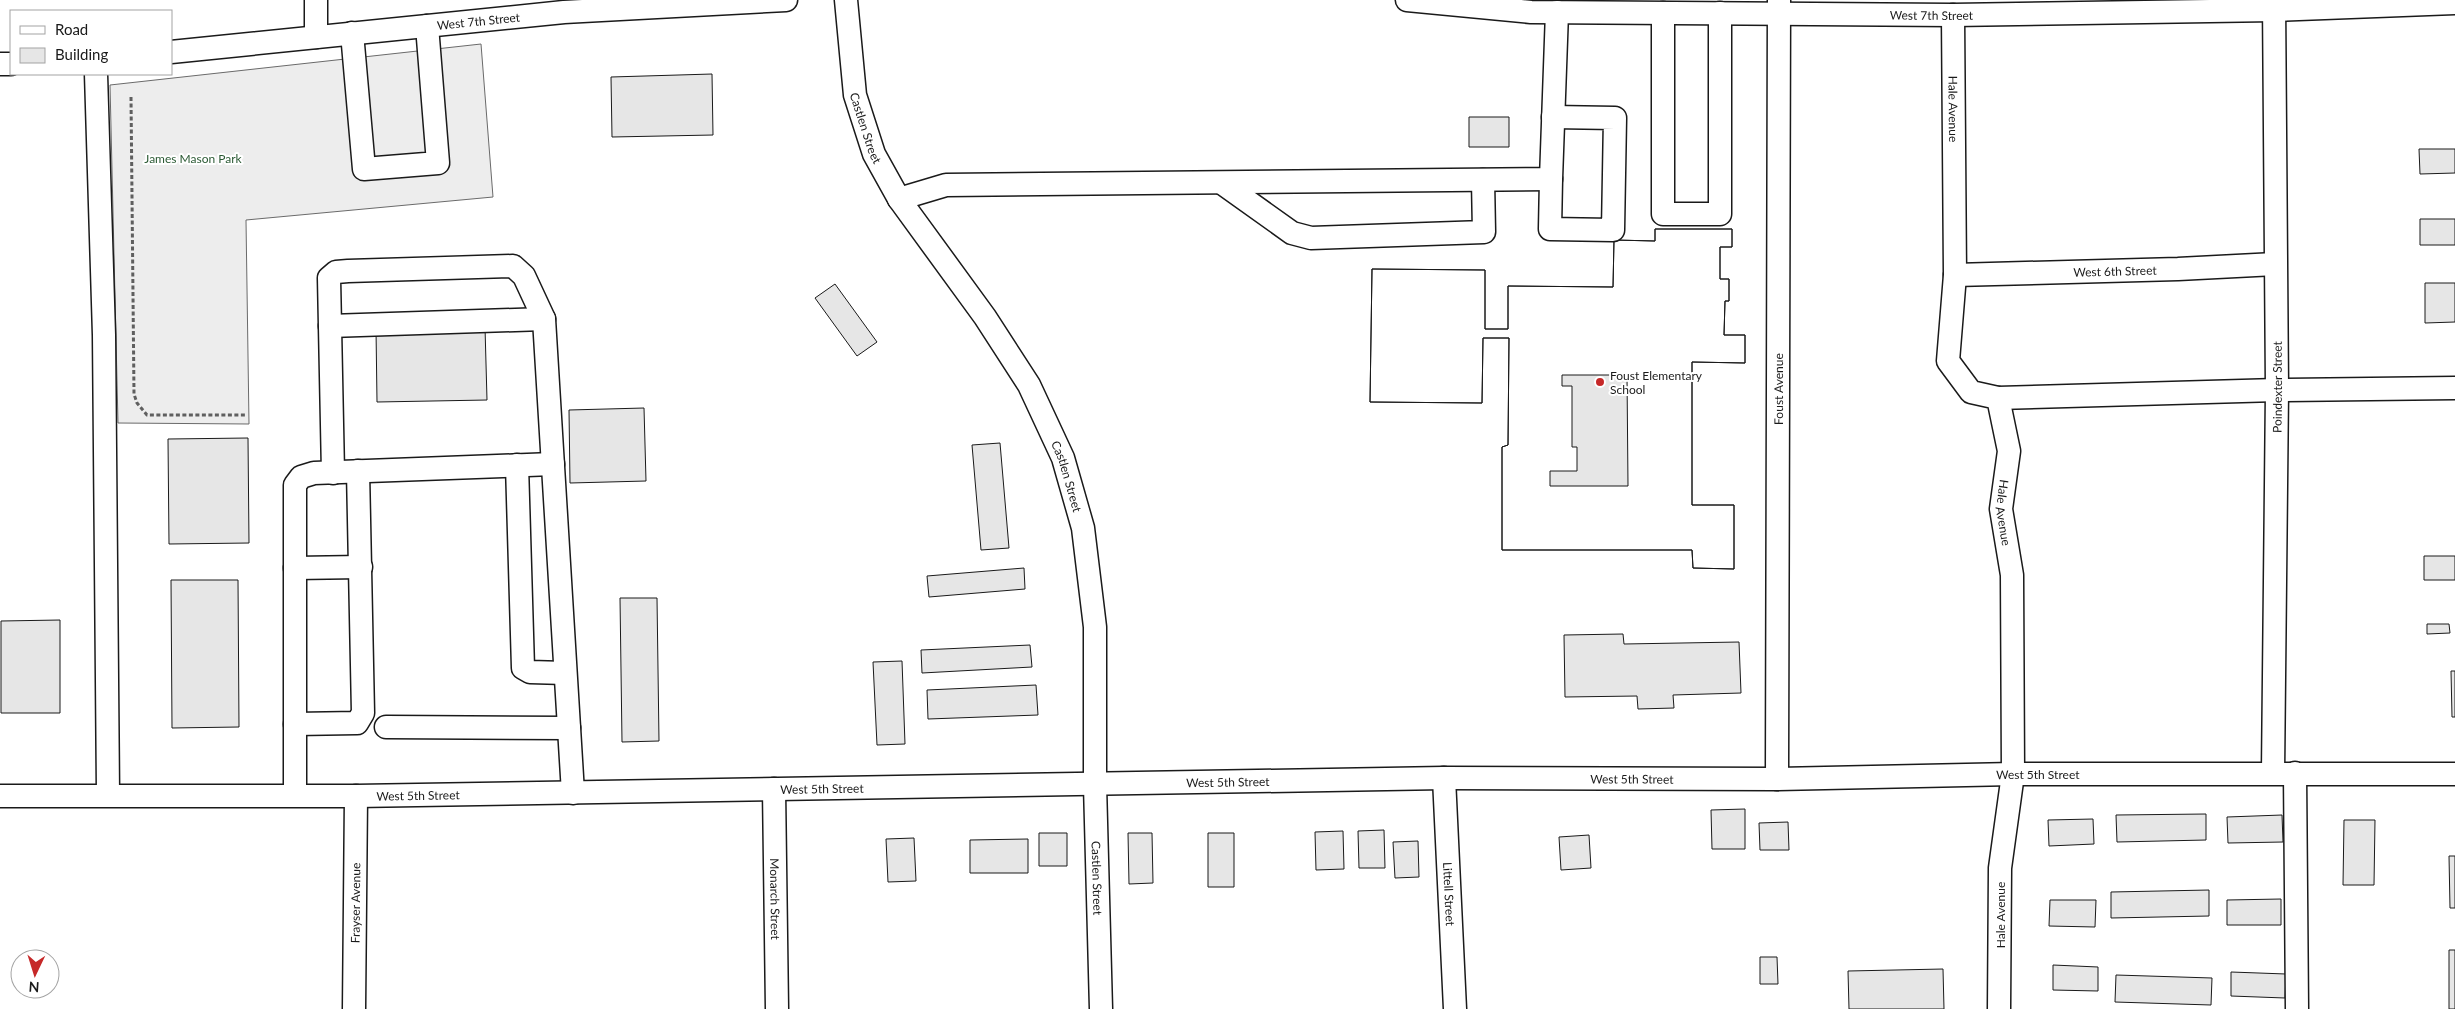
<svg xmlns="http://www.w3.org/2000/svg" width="2455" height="1009" font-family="Lato,sans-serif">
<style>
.built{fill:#ededed;stroke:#6a6a6a}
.building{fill:#e6e6e6;stroke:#1a1a1a;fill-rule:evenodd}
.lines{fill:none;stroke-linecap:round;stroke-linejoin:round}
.minor-casing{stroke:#1a1a1a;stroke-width:25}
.path{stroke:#5f5f5f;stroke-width:3;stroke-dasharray:4 2.5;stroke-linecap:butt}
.minor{stroke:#fff;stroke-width:22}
.poi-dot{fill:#c62828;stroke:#fff;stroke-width:2}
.labels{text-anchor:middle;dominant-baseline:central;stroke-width:4;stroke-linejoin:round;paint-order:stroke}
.street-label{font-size:12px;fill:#1a1a1a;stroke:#fff}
.park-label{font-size:12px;fill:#2b5a34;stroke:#fff}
.poi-label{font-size:12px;fill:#1a1a1a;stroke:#fff;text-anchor:start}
</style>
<rect width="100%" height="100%" fill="#fff"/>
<path class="built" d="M481 44 493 197 246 220 249 424 118 423 110 85Z"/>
<path class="building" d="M712 74 713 135 612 137 611 77Z
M1469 117H1509V147H1469Z
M2419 149H2455V173L2420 174Z
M2420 219H2455V245H2420Z
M1655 229H1732V247H1720V279H1729V301H1725L1724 335H1745V363L1692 362V505H1734V569L1693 568 1692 550H1502V447L1508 445 1509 338H1483L1482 403 1370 402 1372 269 1485 270V329H1508V286L1613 287 1614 240 1655 241ZM1562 375H1627L1628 486H1550V471H1577V447H1572V386H1562Z
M1655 229H1732V247H1720V279H1729V301H1725L1724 335H1745V363L1692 362V505H1734V569L1693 568 1692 550H1502V447L1508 445 1509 338H1483L1482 403 1370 402 1372 269 1485 270V329H1508V286L1613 287 1614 240 1655 241Z
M2425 283H2455V322L2425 323Z
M835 284 877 342 857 356 815 298Z
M485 327 487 400 377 402 376 329Z
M644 408 646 481 570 483 569 410Z
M248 438 249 543 169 544 168 439Z
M1000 443 1009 548 981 550 972 445Z
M2424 556H2455V580H2424Z
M1024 568 1025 589 929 597 927 576Z
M171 580H238L239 727 172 728Z
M620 598H657L659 741 622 742Z
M60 620V713H1V621Z
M2427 624H2449L2450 633 2427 634Z
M1623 634 1624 644 1739 642 1741 693 1673 695 1674 708 1638 709 1637 696 1565 697 1564 635Z
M1030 645 1032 667 922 673 921 650Z
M902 661 905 744 877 745 873 662Z
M2451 671H2455V717H2452Z
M1036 685 1038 715 928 719 927 690Z
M1745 809V849H1712L1711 810Z
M2206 814V840L2117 842 2116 815Z
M2282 815 2283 842 2228 843 2227 817Z
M2093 819 2094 844 2049 846 2048 820Z
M2344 820H2375L2374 885H2343Z
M1788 822 1789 850H1760L1759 823Z
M1384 830 1385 868H1359L1358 831Z
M1343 831 1344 869 1316 870 1315 832Z
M1039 833H1067V866H1039Z
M1128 833H1152L1153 883 1129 884Z
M1208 833H1234V887H1208Z
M1589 835 1591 868 1561 870 1559 837Z
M914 838 916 881 888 882 886 839Z
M1028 839V873H970V840Z
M1418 841 1419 877 1395 878 1393 842Z
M2449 856H2455V908H2450Z
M2209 890V916L2111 918V892Z
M2281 899V925H2227V900Z
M2050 900H2096L2095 927 2049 926Z
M2449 950H2455V1009H2449Z
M1760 957H1777L1778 984H1760Z
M2053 965 2098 967V991L2053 990Z
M1943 969 1944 1009H1849L1848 971Z
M2231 972 2286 974 2285 998 2231 996Z
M2116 975 2212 978 2211 1005 2115 1002Z"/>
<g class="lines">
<g class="minor-casing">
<g id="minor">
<path d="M316 0V37"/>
<path id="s1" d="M846 0 855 95 874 154 899 199 985 317 1029 385 1063 458 1083 528 1095 627V785L1101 1009"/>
<path id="s2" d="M1407 0 1531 12 1953 15 2274 10 2455 3"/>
<path d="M1663 13V214H1720V13"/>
<path id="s3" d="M1953 15 1955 275 1948 361 1971 392 1998 398 2009 451 2001 509 2012 575 2013 774 2000 868 1999 1009"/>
<path d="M352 33 364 169 438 163 427 26"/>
<path id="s4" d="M171 52 564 12 786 0"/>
<path d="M0 64H11"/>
<path d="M96 74 104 335 108 794"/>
<path d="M1551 179 1550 229 1613 230 1615 118 1553 117"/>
<path d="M1222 183 1292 233 1311 238 1484 232 1483 180"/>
<path d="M899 199 946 185 1551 179 1557 12"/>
<path id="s5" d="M1955 275 2178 269 2275 264"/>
<path d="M330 326 544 319"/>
<path d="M1998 398 2277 390 2455 388"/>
<path d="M517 465 523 668 530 672 565 673"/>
<path d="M333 473 329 278 336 272 348 271 513 266 524 276 544 319 573 793"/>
<path d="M295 568 361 567"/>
<path d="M295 724 357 723 363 713 358 471"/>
<path d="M386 727 569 728"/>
<path id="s6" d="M2273 773 2277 390 2274 0"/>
<path d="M2295 773 2297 1009"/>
<path id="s7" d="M1444 778 1455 1009"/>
<path id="s8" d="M1777 779 1779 0"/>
<path id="s9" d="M774 789 777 1009"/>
<path d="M295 795V485L301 477 314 473 553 464"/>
<path id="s10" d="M0 796H356L1444 778 1777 779 2013 774H2455"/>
<path id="s11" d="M354 1009 356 796"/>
</g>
</g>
<path class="path" d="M131 97 134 394 137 403 147 415H246"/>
<use href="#minor" class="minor"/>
</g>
<circle class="poi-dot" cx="1600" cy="382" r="5"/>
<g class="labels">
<g class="street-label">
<text stroke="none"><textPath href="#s2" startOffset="525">West 7th Street</textPath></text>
<text stroke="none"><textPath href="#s4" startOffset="309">West 7th Street</textPath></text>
<text stroke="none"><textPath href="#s3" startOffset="94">Hale Avenue</textPath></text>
<text stroke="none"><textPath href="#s1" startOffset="130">Castlen Street</textPath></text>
<text stroke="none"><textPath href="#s5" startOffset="160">West 6th Street</textPath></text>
<text stroke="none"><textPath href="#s6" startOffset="386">Poindexter Street</textPath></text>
<text stroke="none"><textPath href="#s8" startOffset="390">Foust Avenue</textPath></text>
<text stroke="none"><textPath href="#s1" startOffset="535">Castlen Street</textPath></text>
<text stroke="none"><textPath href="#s3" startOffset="529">Hale Avenue</textPath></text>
<text stroke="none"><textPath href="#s10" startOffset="2038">West 5th Street</textPath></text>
<text stroke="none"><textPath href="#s10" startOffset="1632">West 5th Street</textPath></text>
<text stroke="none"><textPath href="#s10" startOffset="1228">West 5th Street</textPath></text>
<text stroke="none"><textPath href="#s10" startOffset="822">West 5th Street</textPath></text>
<text stroke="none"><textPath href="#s10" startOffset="418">West 5th Street</textPath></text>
<text stroke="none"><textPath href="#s1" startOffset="940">Castlen Street</textPath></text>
<text stroke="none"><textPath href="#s7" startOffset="116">Littell Street</textPath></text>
<text stroke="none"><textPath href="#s9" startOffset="110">Monarch Street</textPath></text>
<text stroke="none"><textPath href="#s11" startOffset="106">Frayser Avenue</textPath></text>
<text transform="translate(2000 915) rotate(-90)">Hale Avenue</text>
</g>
<g class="park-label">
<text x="193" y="158">James Mason Park</text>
</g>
<g class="poi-label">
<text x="1610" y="375">Foust Elementary<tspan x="1610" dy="14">School</tspan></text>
</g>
</g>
<rect x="10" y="10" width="162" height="65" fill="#ffffff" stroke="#a3a3a3"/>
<rect x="20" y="26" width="25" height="8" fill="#ffffff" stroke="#a3a3a3"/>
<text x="55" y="35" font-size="15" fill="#1a1a1a">Road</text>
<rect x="20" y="48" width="25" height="15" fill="#e6e6e6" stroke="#a3a3a3"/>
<text x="55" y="60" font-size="15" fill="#1a1a1a">Building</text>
<g transform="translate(35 974) rotate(184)"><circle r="24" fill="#ffffff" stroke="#a3a3a3"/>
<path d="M0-4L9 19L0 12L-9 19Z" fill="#c62828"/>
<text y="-8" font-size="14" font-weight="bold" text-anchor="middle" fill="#1a1a1a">N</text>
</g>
</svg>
